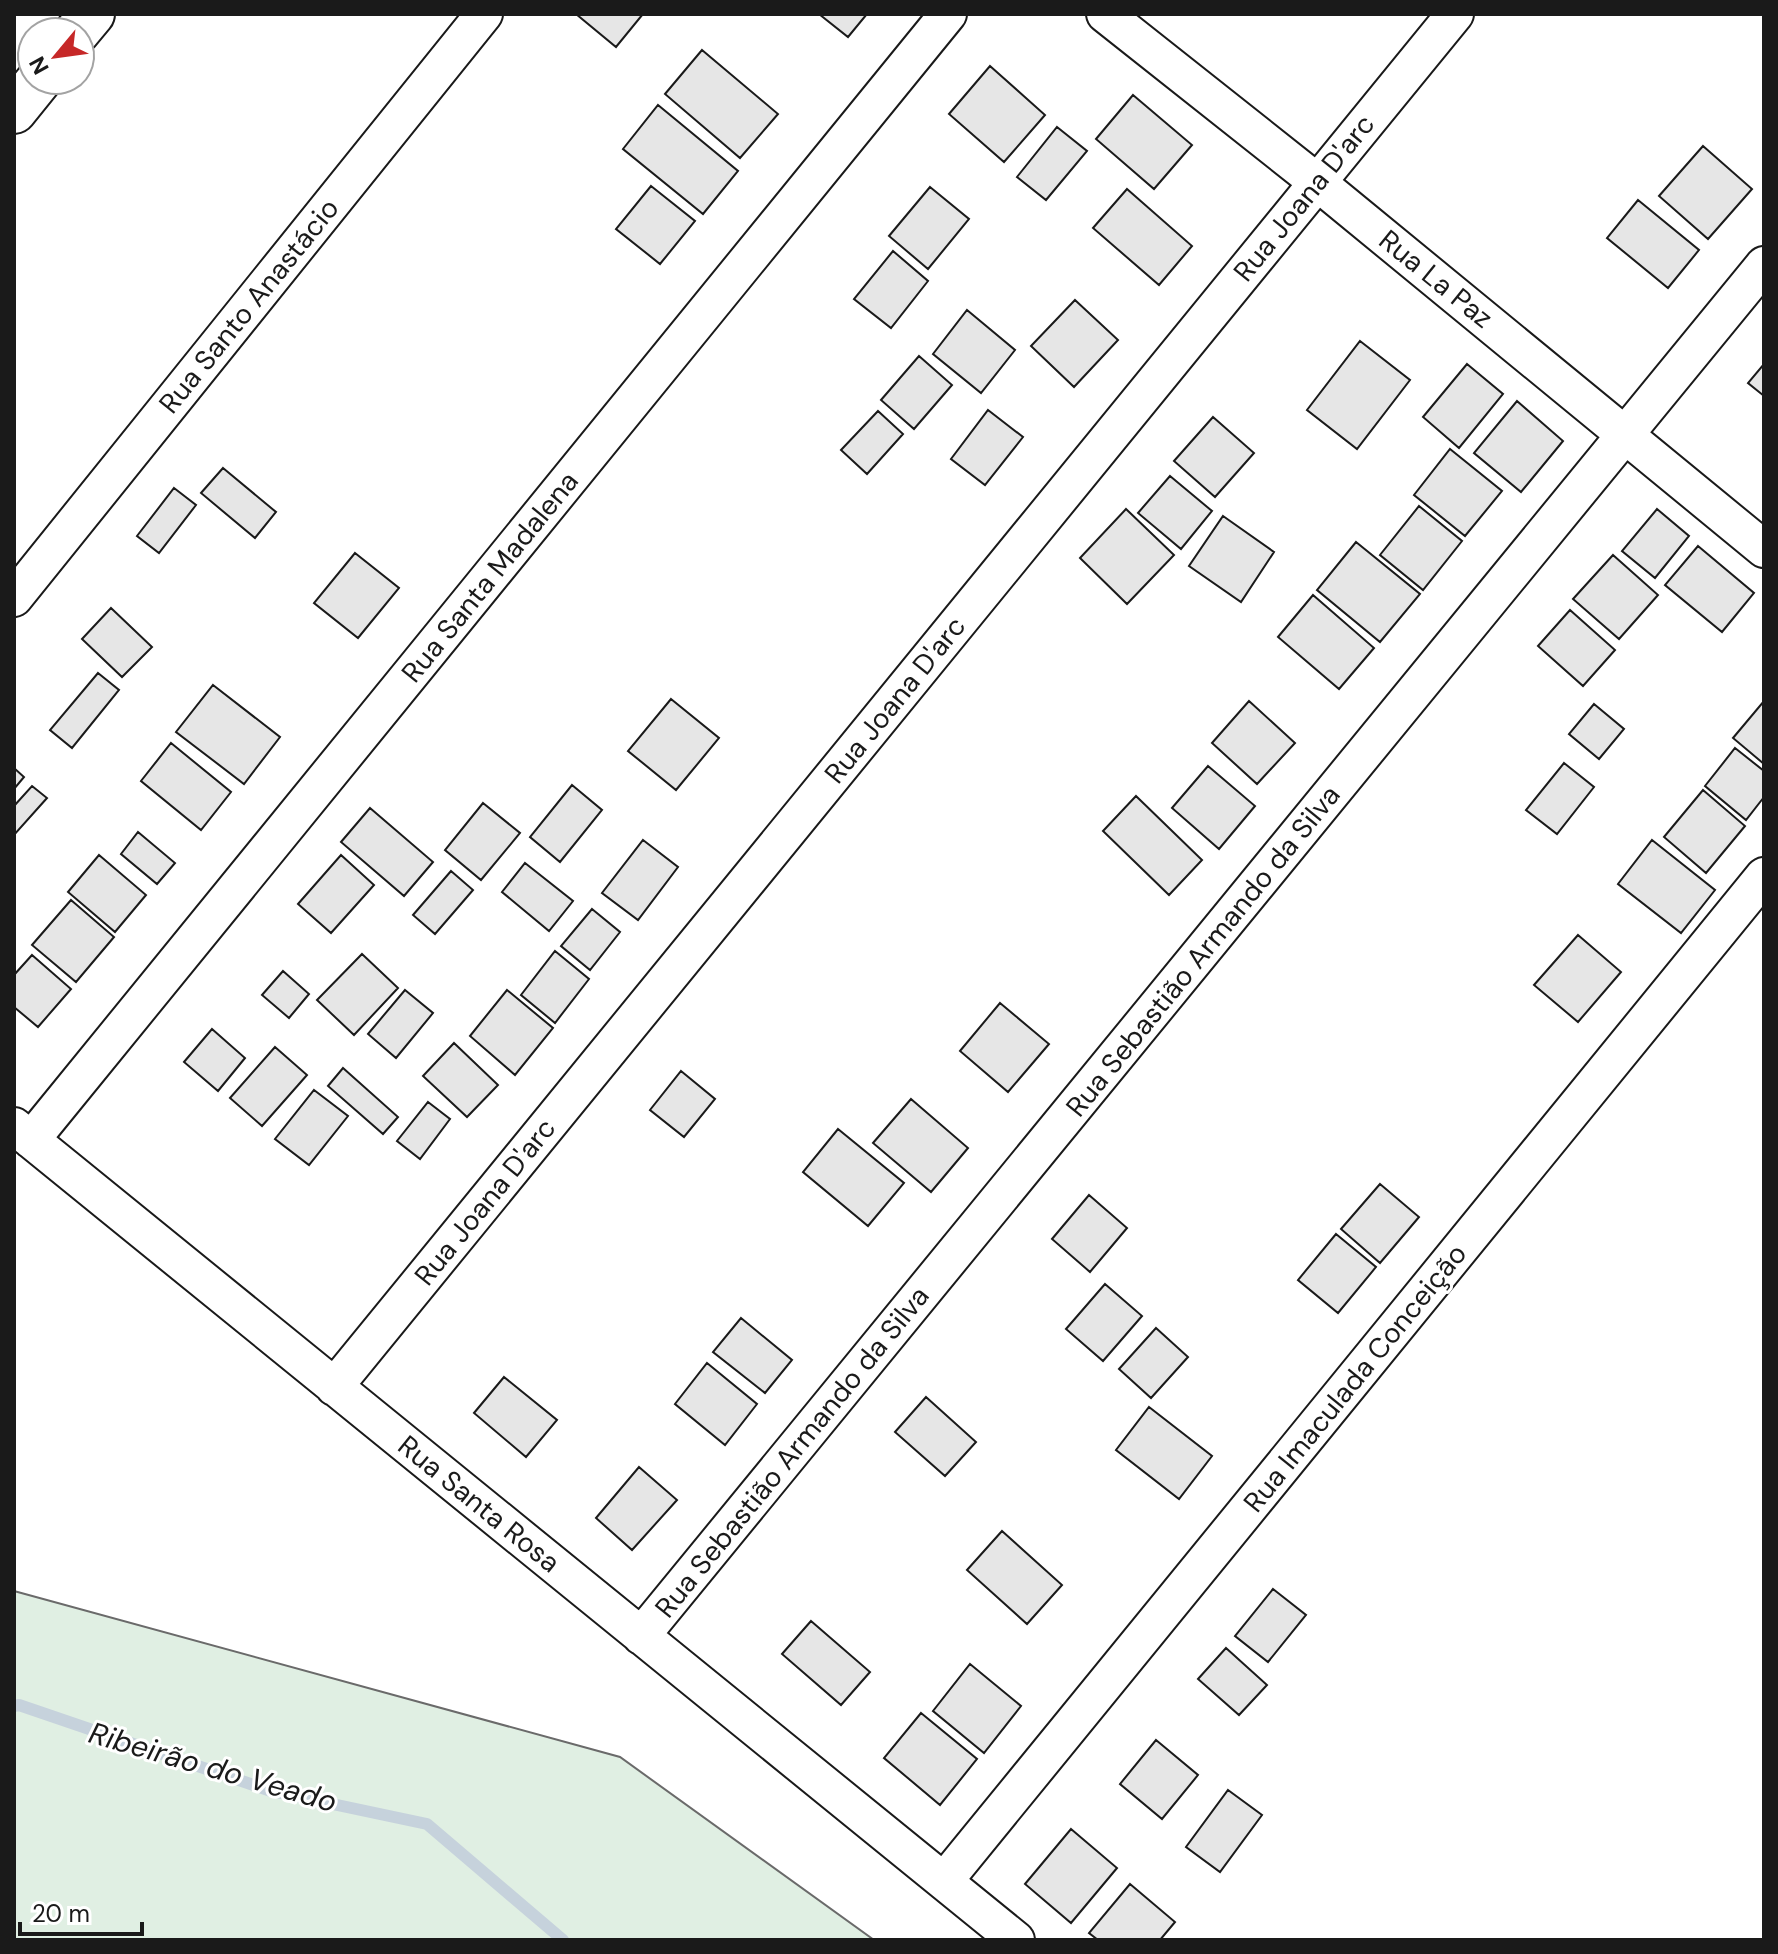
<svg xmlns="http://www.w3.org/2000/svg" width="1778" height="1954" font-family="'DM Sans',sans-serif">
<style>
.green{fill:#e0efe3;stroke:#6a6a6a;stroke-width:2}
.lines{fill:none;stroke-linecap:round;stroke-linejoin:round}
.stream{stroke:#c6d2dc;stroke-width:12}
.building{fill:#e6e6e6;stroke:#1a1a1a;stroke-width:2}
.street-casing{stroke:#1a1a1a;stroke-width:40}
.secondary-casing{stroke:#1a1a1a;stroke-width:48}
.street{stroke:#fff;stroke-width:36}
.secondary{stroke:#fff;stroke-width:44}
.labels{text-anchor:middle;dominant-baseline:central;stroke-width:6;stroke-linejoin:round;paint-order:stroke}
.street-label{font-size:28px;fill:#1a1a1a;stroke:#fff}
.water-label{font-size:30px;font-style:italic;fill:#1a1a1a;stroke:#fff}
</style>
<rect width="100%" height="100%" fill="#fff"/>
<path class="green" d="M14 1591 620 1757 874 1940H14Z"/>
<g class="lines">
<path class="stream" d="M14 1706 19 1705 271 1791 427 1824 563 1940"/>
</g>
<path class="building" d="M576 14H643L616 47Z
M819 14H867L848 37Z
M702 50 778 114 740 158 665 94Z
M990 66 1045 115 1004 162 949 114Z
M1133 95 1192 145 1154 189 1096 139Z
M658 105 738 171 703 214 623 149Z
M1057 127 1087 151 1046 200 1017 177Z
M1703 146 1752 189 1708 239 1659 196Z
M651 186 695 221 660 264 616 229Z
M930 187 969 219 928 269 889 236Z
M1127 189 1192 246 1159 285 1093 228Z
M1638 200 1699 250 1668 288 1607 238Z
M893 251 928 281 891 328 854 299Z
M1075 300 1118 340 1074 387 1031 346Z
M967 310 1015 350 981 393 933 354Z
M1360 341 1410 380 1357 449 1307 410Z
M919 356 952 385 914 429 881 400Z
M1467 364 1503 394 1459 448 1423 417Z
M1764 364V396L1748 383Z
M1517 401 1563 441 1521 492 1474 453Z
M988 410 1023 437 985 485 951 459Z
M878 411 903 434 867 474 841 450Z
M1213 417 1254 453 1215 497 1174 461Z
M1450 449 1502 491 1465 536 1414 495Z
M223 468 276 512 255 538 201 493Z
M1170 476 1212 511 1181 549 1138 513Z
M174 488 196 505 159 553 137 536Z
M1419 506 1462 541 1423 590 1380 555Z
M1126 509 1174 555 1127 604 1080 558Z
M1657 509 1689 536 1655 578 1622 551Z
M1223 516 1274 552 1241 602 1189 566Z
M1356 542 1420 594 1380 642 1317 590Z
M1698 546 1754 593 1722 632 1665 585Z
M355 553 399 588 358 638 314 603Z
M1613 555 1658 595 1619 639 1573 599Z
M1313 595 1374 648 1339 689 1278 637Z
M111 608 152 647 122 677 82 639Z
M1570 610 1615 650 1583 686 1538 646Z
M98 673 119 690 72 748 50 730Z
M213 685 280 737 244 784 176 732Z
M671 699 719 738 676 790 628 751Z
M1249 701 1295 743 1257 784 1212 743Z
M1764 701V764L1733 738Z
M1594 704 1624 729 1599 759 1569 734Z
M171 743 231 792 201 830 141 781Z
M1735 748 1764 771V797L1746 820 1705 786Z
M1564 763 1594 787 1557 834 1526 810Z
M1208 766 1255 806 1219 849 1172 808Z
M14 768 24 777 14 789Z
M572 785 602 810 560 862 530 837Z
M32 786 47 798 14 835V806Z
M1703 790 1745 826 1706 873 1664 837Z
M1136 796 1202 860 1169 895 1103 831Z
M483 803 520 833 481 880 445 850Z
M370 808 433 862 404 896 341 842Z
M138 832 175 863 157 884 121 854Z
M643 840 678 867 638 920 602 893Z
M1652 840 1715 890 1681 933 1618 884Z
M99 855 146 895 115 932 68 892Z
M341 855 374 885 331 933 298 904Z
M525 863 573 901 549 931 502 892Z
M451 871 473 890 435 934 413 915Z
M71 900 114 937 76 982 32 945Z
M592 909 620 932 590 970 561 946Z
M1578 935 1621 972 1578 1022 1534 985Z
M555 951 589 979 555 1023 521 995Z
M362 954 398 988 354 1035 317 1000Z
M32 955 71 989 38 1027 14 1007V975Z
M283 971 309 994 289 1018 262 995Z
M405 990 433 1013 396 1058 368 1034Z
M507 990 553 1028 515 1075 470 1036Z
M1000 1003 1049 1044 1008 1092 960 1051Z
M212 1029 245 1058 218 1091 184 1062Z
M454 1043 498 1085 467 1117 423 1076Z
M275 1047 307 1075 262 1126 230 1098Z
M343 1068 398 1117 383 1134 328 1086Z
M681 1071 715 1099 684 1137 650 1110Z
M314 1090 348 1116 309 1165 275 1139Z
M911 1099 968 1148 931 1192 873 1143Z
M428 1102 450 1119 420 1159 397 1141Z
M838 1129 904 1183 868 1226 803 1172Z
M1380 1184 1419 1217 1380 1263 1341 1229Z
M1089 1195 1127 1228 1090 1272 1052 1239Z
M1336 1234 1376 1267 1338 1313 1298 1280Z
M1105 1284 1142 1316 1103 1361 1066 1329Z
M741 1318 792 1360 765 1393 713 1352Z
M1156 1328 1188 1357 1151 1398 1119 1369Z
M707 1363 757 1404 725 1445 675 1404Z
M504 1377 557 1420 526 1457 474 1413Z
M926 1397 976 1442 945 1476 895 1432Z
M1149 1407 1212 1456 1179 1499 1116 1450Z
M639 1467 677 1500 632 1550 596 1518Z
M1002 1531 1062 1585 1027 1624 967 1570Z
M1273 1589 1306 1615 1268 1662 1235 1636Z
M811 1621 870 1672 841 1705 782 1654Z
M1226 1648 1267 1685 1239 1715 1198 1679Z
M970 1664 1021 1706 984 1753 933 1711Z
M921 1713 977 1759 940 1805 884 1758Z
M1156 1740 1198 1775 1162 1819 1120 1784Z
M1228 1790 1262 1815 1220 1872 1186 1847Z
M1071 1829 1117 1868 1071 1923 1025 1884Z
M1130 1884 1175 1922 1160 1940H1098L1089 1933Z"/>
<g class="lines">
<g class="street-casing">
<path id="street" d="M1105 14 1317 182 1764 549
M14 598 484 14
M14 1126 1016 1940
M31 1140 948 14
M334 1387 1455 14
M641 1636 1764 265
M945 1880 1764 876"/>
</g>
<g class="secondary-casing">
<path id="secondary" d="M77 32 92 14
M14 111 39 80"/>
</g>
<use href="#street" class="street"/>
<use href="#secondary" class="secondary"/>
</g>
<g class="labels">
<g class="street-label">
<text transform="translate(1304 198) rotate(-51)">Rua Joana D'arc</text>
<text transform="translate(1436 279) rotate(39)">Rua La Paz</text>
<text transform="translate(249 306) rotate(-51)">Rua Santo Anastácio</text>
<text transform="translate(490 577) rotate(-51)">Rua Santa Madalena</text>
<text transform="translate(895 700) rotate(-51)">Rua Joana D'arc</text>
<text transform="translate(1203 951) rotate(-51)">Rua Sebastião Armando da Silva</text>
<text transform="translate(485 1202) rotate(-51)">Rua Joana D'arc</text>
<text transform="translate(1355 1378) rotate(-51)">Rua Imaculada Conceição</text>
<text transform="translate(792 1452) rotate(-51)">Rua Sebastião Armando da Silva</text>
<text transform="translate(479 1504) rotate(39)">Rua Santa Rosa</text>
</g>
<g class="water-label">
<text transform="translate(213 1767) rotate(16)">Ribeirão do Veado</text>
</g>
</g>
<rect width="1778" height="1954" fill="none" stroke="#1a1a1a" stroke-width="32"/>
<g transform="translate(56 56) rotate(241)"><circle r="38" fill="#ffffff" stroke="#a3a3a3" stroke-width="2"/>
<path d="M0-6L14 30L0 20L-14 30Z" fill="#c62828"/>
<text y="-12" font-size="22" font-weight="bold" text-anchor="middle" fill="#1a1a1a">N</text>
</g>
<path d="M20 1922v12h122v-12" fill="none" stroke="#1a1a1a" stroke-width="4"/>
<text x="32" y="1922" font-size="24" fill="#1a1a1a" stroke="#ffffff" stroke-width="6" paint-order="stroke">20 m</text>
</svg>
